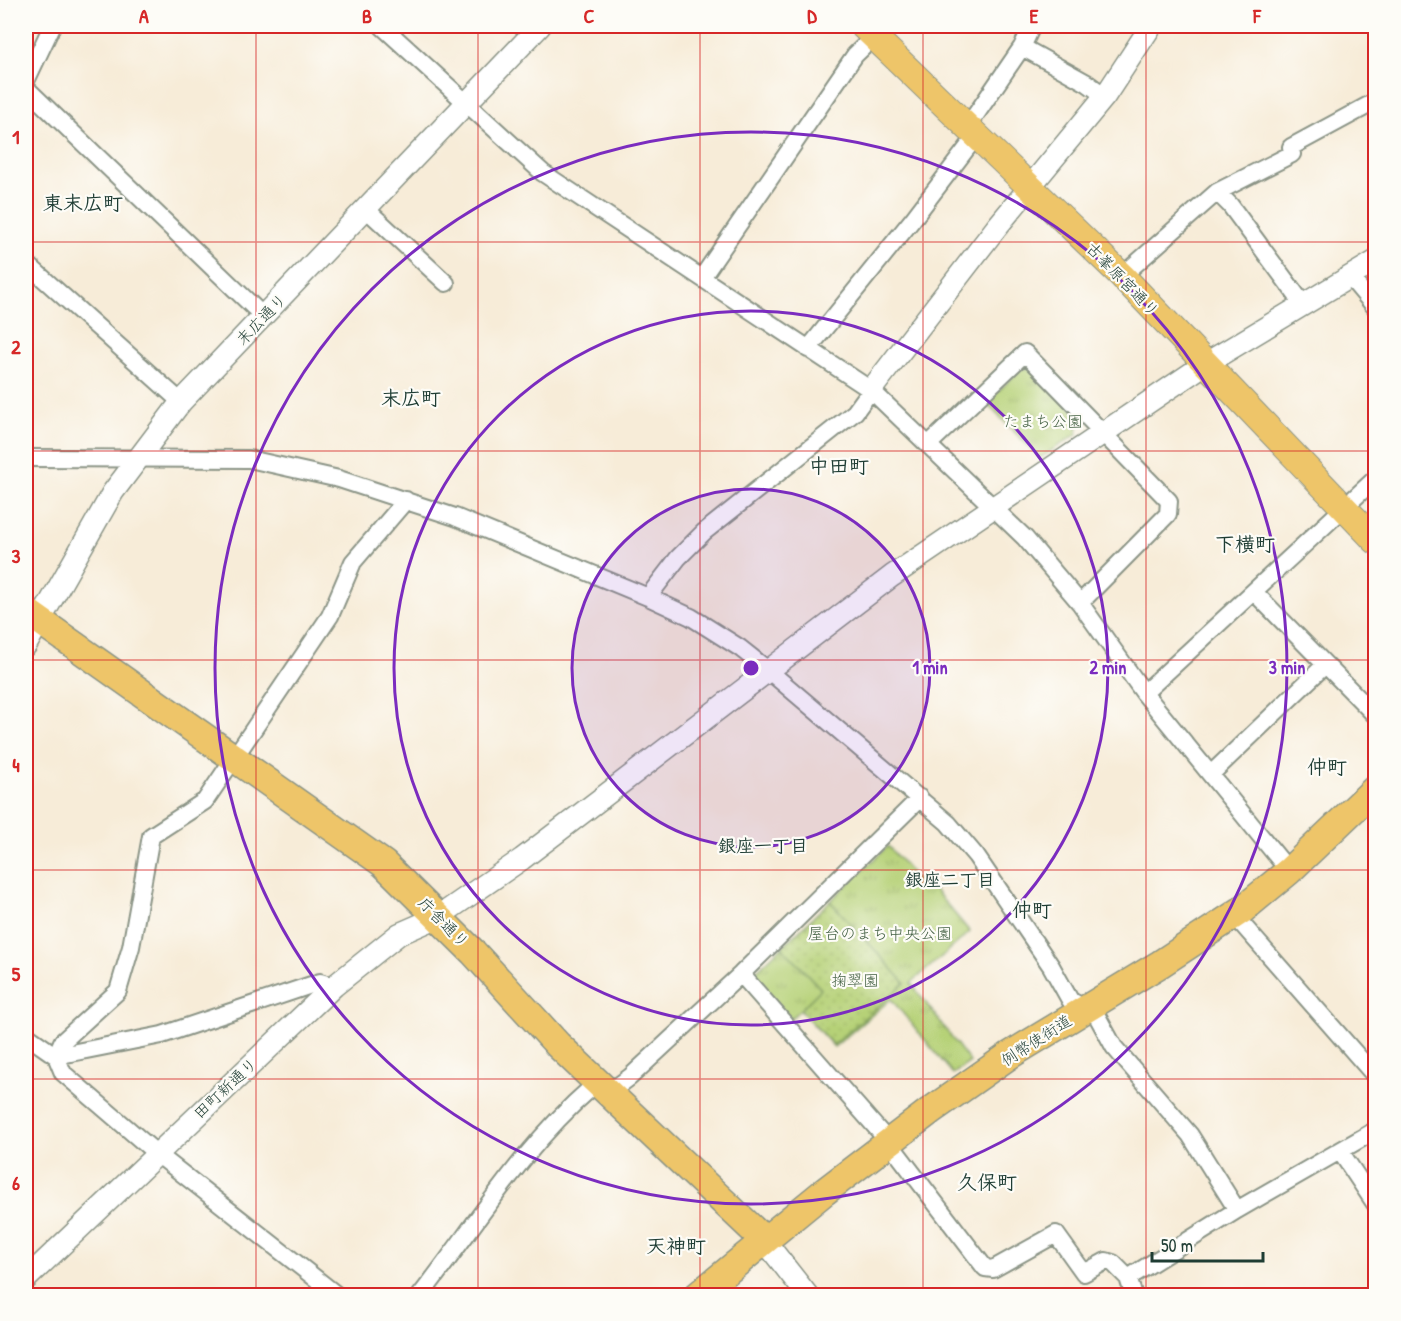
<svg xmlns="http://www.w3.org/2000/svg" width="1401" height="1321" font-family="'Patrick Hand','Klee One',sans-serif">
<style>
.grass{fill:url(#grass-tufts);stroke:#6a8756;stroke-width:1.5}
.garden{fill:url(#garden-dots);stroke:#6a8756;stroke-width:1.5}
.lines{fill:none;stroke-linecap:round;stroke-linejoin:round}
.minor-casing{stroke:#8b9486;stroke-width:20}
.tertiary-casing{stroke:#8b9486;stroke-width:24}
.primary-casing{stroke:#8b9486;stroke-width:28}
.trunk-casing{stroke:#8b9486;stroke-width:30}
.minor{stroke:#fff;stroke-width:16}
.tertiary{stroke:#fff;stroke-width:21}
.primary{stroke:#eec569;stroke-width:26}
.trunk{stroke:#eec569;stroke-width:27}
.grid{fill:none;stroke:#d62828;stroke-width:1.5;stroke-opacity:0.55}
.ring{fill:none;stroke:#7b2cbf;stroke-width:3}
.labels{text-anchor:middle;dominant-baseline:central;stroke-width:4.5;stroke-linejoin:round;paint-order:stroke}
.street-label{font-size:16px;fill:#1f3d34;stroke:#fdfcf7}
.park-label{font-size:16px;fill:#456245;stroke:#fdfcf7}
.neighbourhood-label{font-size:18px;font-weight:bold;fill:#1f3d34;stroke:#fdfcf7}
.quarter-label{font-size:20px;font-weight:bold;fill:#1f3d34;stroke:#fdfcf7}
.centre{fill:#7b2cbf;stroke:#fdfcf7;stroke-width:3}
.ring-label{font-size:18px;text-anchor:middle;font-weight:bold;fill:#7b2cbf;stroke:#fdfcf7;stroke-width:4.5;stroke-linejoin:round;paint-order:stroke}
.neatline{fill:none;stroke:#d62828;stroke-width:2}
.grid-label{font-size:20px;text-anchor:middle;font-weight:bold;fill:#d62828}
</style>
<defs>
<pattern id="grass-tufts" width="24" height="20" patternUnits="userSpaceOnUse" patternTransform="scale(1.5)"><rect width="24" height="20" fill="#b6d177"/><path d="M3 7l-1-3M5 7V3M7 7l1-3M15 17l-1-3M17 17v-4M19 17l1-3" fill="none" stroke="#9cb468"/></pattern>
<pattern id="garden-dots" width="8" height="8" patternUnits="userSpaceOnUse" patternTransform="scale(1.5)"><rect width="8" height="8" fill="#b6d177"/><path d="M2 2h.1M6 6h.1" fill="none" stroke="#9cb468" stroke-width="1.8" stroke-linecap="round"/></pattern>
</defs>
<rect width="100%" height="100%" fill="#fdfcf7"/>
<filter id="ink" filterUnits="userSpaceOnUse"><feTurbulence type="fractalNoise" baseFrequency=".0167" numOctaves="2"/><feDisplacementMap in="SourceGraphic" scale="12" xChannelSelector="R" yChannelSelector="G"/><feConvolveMatrix kernelMatrix="1 2 1 2 8 2 1 2 1" color-interpolation-filters="sRGB"/></filter>
<filter id="wash" filterUnits="userSpaceOnUse"><feTurbulence type="fractalNoise" baseFrequency=".008" numOctaves="4" result="noise"/><feDisplacementMap in="SourceGraphic" scale="24" xChannelSelector="R" yChannelSelector="G"/><feGaussianBlur stdDeviation="1.35" result="paint"/><feColorMatrix in="noise" values="0 0 0 0 0 0 0 0 0 0 0 0 0 0 0 0 0 1.4 0 .05"/><feComposite in="paint" operator="in"/></filter>
<g filter="url(#wash)">
<rect width="100%" height="100%" fill="#f7ecd8"/>
<path class="grass" d="M1022 368H1031L1079 416 1077 434 1040 458 986 403Z
M888 846 923 886 928 882 970 932 911 983 970 1062 953 1074 891 999 834 1047 800 1010 790 1019 751 976Z"/>
<path class="garden" d="M830 901 905 983 833 1045 800 1010 821 989 782 947Z"/>
</g>
<g filter="url(#ink)">
<g class="lines">
<g class="minor-casing">
<path id="minor" d="M382 26 543 173 871 390 1025 538 1080 603 1144 693 1289 871
M1022 47 1087 83 1105 96
M26 81 52 26
M26 88 264 317
M968 126 1022 47 1032 26
M1291 147 1376 101
M1217 192 1230 205 1303 304
M366 209 446 283
M26 263 181 402
M703 276 855 55 885 26
M1122 276 1217 192 1292 154
M1350 277 1376 308
M808 349 913 219 977 135
M929 444 1025 353 1169 501 1168 514 1080 603
M26 458 249 459 339 479 455 517 648 597 691 617 740 648 769 671 948 823 976 856 1051 966 1070 1000 1097 1016 1114 1047 1190 1135 1237 1210
M1254 592 1376 716
M648 597 678 558 704 532 855 412 871 390
M1144 693 1376 478
M1211 774 1325 665
M1234 915 1376 1077
M741 974 888 1141 985 1268 993 1269 1056 1234 1084 1273 1106 1261 1113 1263 1128 1278
M26 1035 56 1056 63 1073 156 1153 338 1296
M56 1056 62 1042 118 991 131 947 151 836 205 801 330 616 353 562 406 500
M56 1056 162 1035 320 982 334 986
M1340 1151 1376 1205
M420 1296C476 1225 522 1148 591 1088L618 1086 630 1077 741 974 920 798
M1134 1296 1128 1278 1237 1210 1376 1130"/>
</g>
<g class="tertiary-casing">
<path id="tertiary" d="M871 390 996 228 1105 96 1151 26
M26 645 113 492 181 402 540 26
M764 1240 808 1296
M26 1279 334 986 399 934 438 917 522 859 892 576 1205 364 1376 261"/>
</g>
<g class="primary-casing">
<path id="primary" d="M863 26 1122 276 1376 541"/>
</g>
<g class="trunk-casing">
<path id="trunk" d="M26 611 384 864 473 952 558 1045 764 1240
M697 1296 824 1192 930 1111 1010 1055 1160 964 1242 910 1289 871 1376 788"/>
</g>
<use href="#minor" class="minor"/>
<use href="#tertiary" class="tertiary"/>
<use href="#primary" class="primary"/>
<use href="#trunk" class="trunk"/>
</g>
</g>
<path class="grid" d="M256 26V1296M478 26V1296M700 26V1296M923 26V1296M1146 26V1296M26 242H1376M26 451H1376M26 660H1376M26 870H1376M26 1079H1376"/>
<circle cx="751" cy="668" r="179" fill="#7b2cbf" fill-opacity=".12"/>
<g class="ring">
<circle cx="751" cy="668" r="179"/>
<circle cx="751" cy="668" r="357"/>
<circle cx="751" cy="668" r="536"/>
</g>
<g class="labels">
<g class="street-label">
<text transform="translate(1123 279) rotate(46)">古峯原宮通り</text>
<text transform="translate(261 319) rotate(-46)">末広通り</text>
<text transform="translate(444 922) rotate(45)">庁舎通り</text>
<text transform="translate(1036 1040) rotate(-33)">例幣使街道</text>
<text transform="translate(225 1088) rotate(-43)">田町新通り</text>
</g>
<g class="park-label">
<text x="1043" y="421">たまち公園</text>
<text x="880" y="933">屋台のまち中央公園</text>
<text x="855" y="980">掬翠園</text>
</g>
<g class="neighbourhood-label">
<text x="763" y="845">銀座一丁目</text>
<text x="950" y="879">銀座二丁目</text>
</g>
<g class="quarter-label">
<text x="83" y="202">東末広町</text>
<text x="411" y="397">末広町</text>
<text x="839" y="465">中田町</text>
<text x="1245" y="543">下横町</text>
<text x="1327" y="766">仲町</text>
<text x="1032" y="909">仲町</text>
<text x="987" y="1181">久保町</text>
<text x="676" y="1245">天神町</text>
</g>
</g>
<circle cx="751" cy="668" r="9" class="centre"/>
<g class="ring-label">
<text x="930" y="674">1 min</text>
<text x="1108" y="674">2 min</text>
<text x="1287" y="674">3 min</text>
</g>
<rect width="1401" height="1321" fill="none" stroke="#fdfcf7" stroke-width="66"/>
<path d="M1152 1252v9h111v-9" fill="none" stroke="#1f3d34" stroke-width="3"/>
<text x="1161" y="1252" font-size="18" fill="#1f3d34" stroke="#fdfcf7" stroke-width="4.5" paint-order="stroke">50 m</text>
<rect x="33" y="33" width="1335" height="1255" class="neatline"/>
<g class="grid-label">
<text x="144" y="23">A</text>
<text x="367" y="23">B</text>
<text x="589" y="23">C</text>
<text x="812" y="23">D</text>
<text x="1034" y="23">E</text>
<text x="1257" y="23">F</text>
<text x="16" y="144">1</text>
<text x="16" y="354">2</text>
<text x="16" y="563">3</text>
<text x="16" y="772">4</text>
<text x="16" y="981">5</text>
<text x="16" y="1190">6</text>
</g>
</svg>
